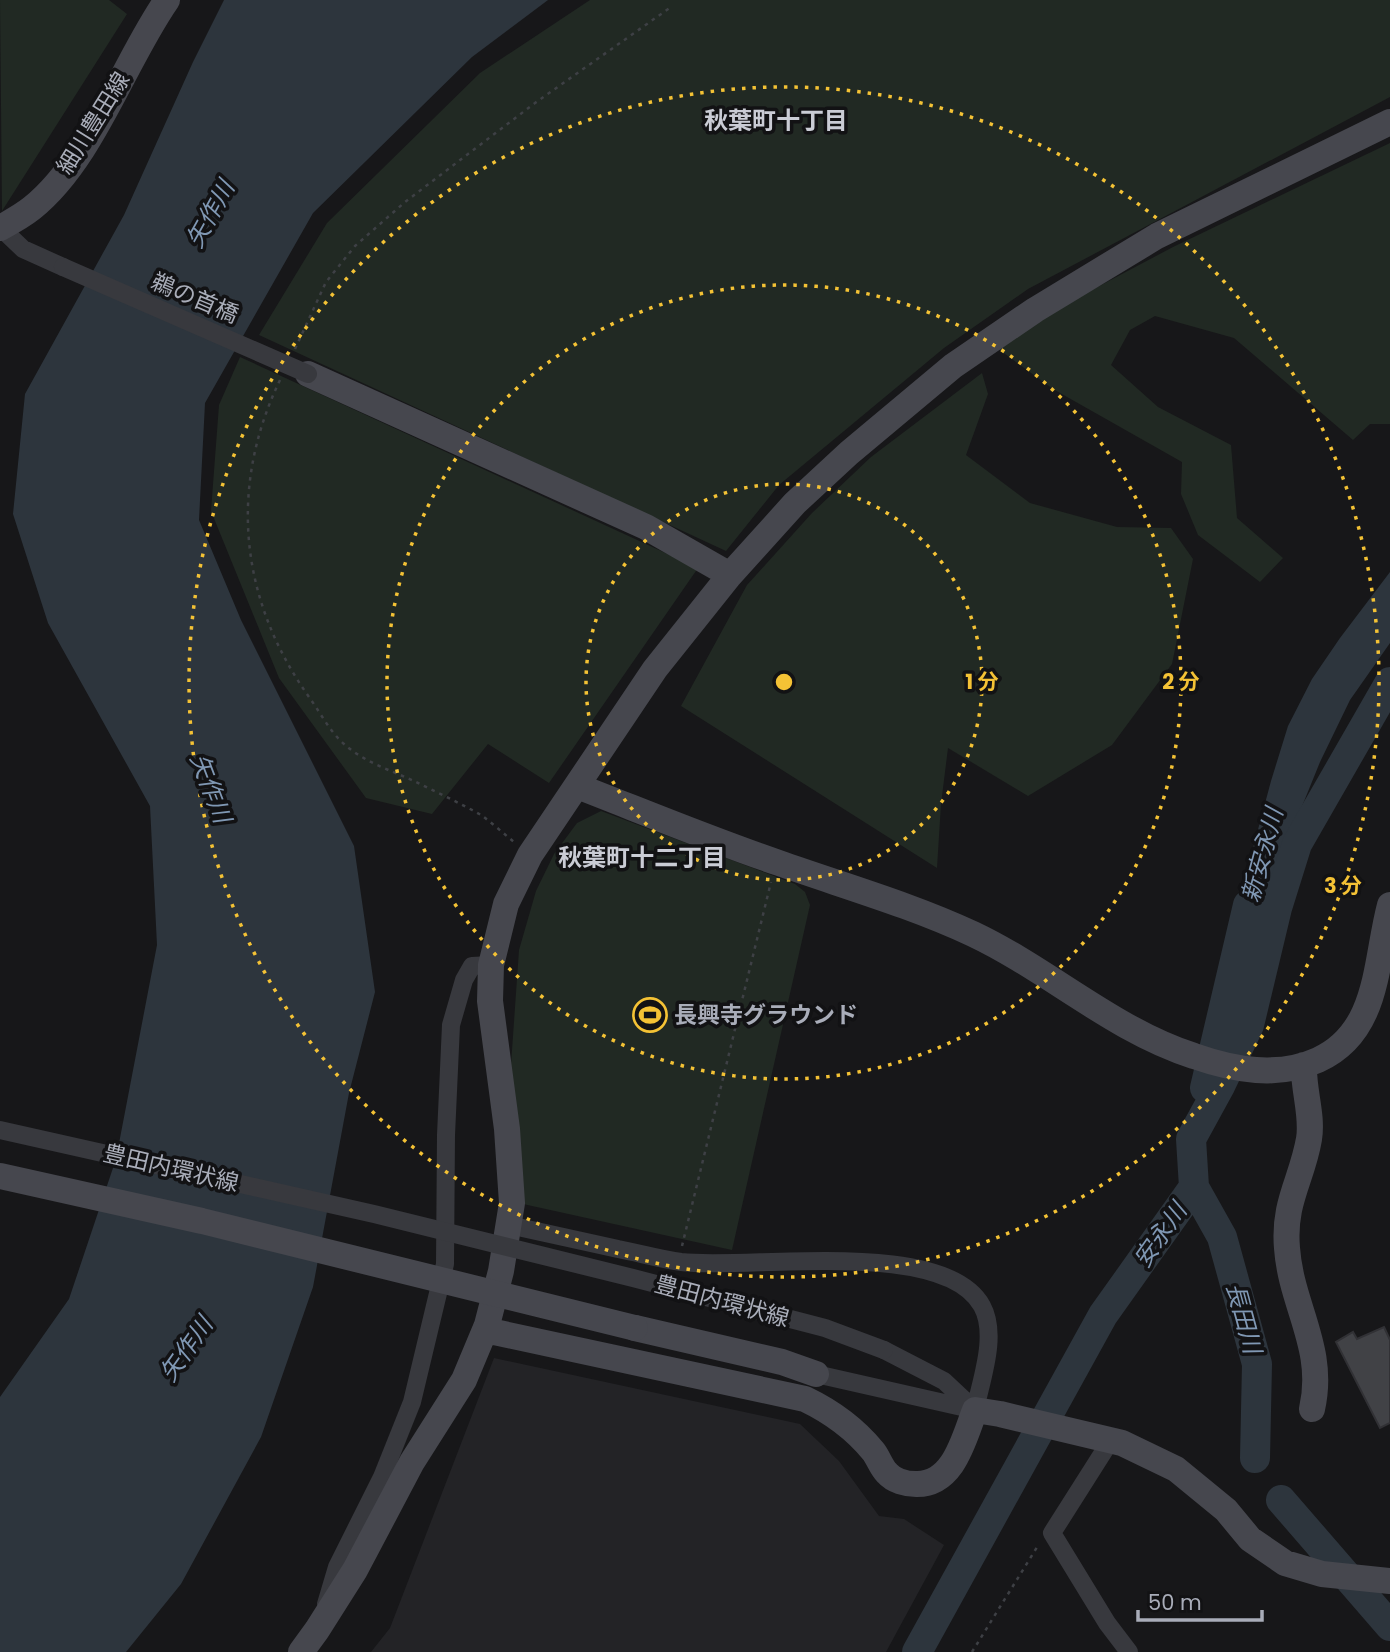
<svg xmlns="http://www.w3.org/2000/svg" width="1390" height="1652" font-family="Poppins,'Noto Sans JP',sans-serif">
<style>
.built{fill:#232326}
.green{fill:#212923}
.water{fill:#2d353d}
.lines{fill:none;stroke-linecap:round;stroke-linejoin:round}
.river{stroke:#2d353d;stroke-width:30}
.building{fill:#414246;stroke:#313135;stroke-width:2}
.path{stroke:#3e4045;stroke-width:2.5;stroke-dasharray:3.5 5;stroke-linecap:butt}
.street{stroke:#38393e;stroke-width:18}
.secondary{stroke:#46474e;stroke-width:26}
.street-bridge{stroke:#38393e;stroke-width:18}
.secondary-bridge{stroke:#46474e;stroke-width:26}
.ring{fill:none;stroke:#f4c235;stroke-width:3.5;stroke-dasharray:3.5 7}
.labels{text-anchor:middle;dominant-baseline:central;stroke-width:7;stroke-linejoin:round;paint-order:stroke}
.street-label{font-size:23px;fill:#a9adb9;stroke:#121214}
.poi-label{font-size:23px;font-weight:bold;fill:#a9adb9;stroke:#121214;text-anchor:start}
.neighbourhood-label{font-size:24px;font-weight:bold;fill:#caccd5;stroke:#121214}
.water-label{font-size:24px;font-style:italic;fill:#8098b4;stroke:#121214}
.centre{fill:#f4c235;stroke:#121214;stroke-width:3.5}
.ring-label{font-size:21px;text-anchor:middle;font-weight:bold;fill:#f4c235;stroke:#121214;stroke-width:7;stroke-linejoin:round;paint-order:stroke}
</style>
<rect width="100%" height="100%" fill="#171719"/>
<path class="built" d="M494 1358 800 1424 839 1461 879 1516 904 1519 944 1545 886 1652H371L390 1628Z"/>
<path class="green" d="M0 0H109L127 14 2 211Z
M590 0H1390V97L1028 289 944 348 779 485 726 551 259 335 327 223 480 73Z
M1390 143V424H1370L1353 440 1234 338 1155 316 1130 330 1111 365 1158 407 1231 445 1237 518 1283 558 1260 582 1198 535 1181 494 1182 462 1053 389 997 348 1071 301 1173 247Z
M240 357 698 568 549 783 488 744 432 814 366 798 279 678 211 511 219 405Z
M982 373 988 394 966 455 1030 503 1117 527 1171 528 1193 559 1172 664 1112 745 1028 796 948 748 941 804 937 868 681 706 747 585 812 513 871 457Z
M601 811 795 884 805 892 810 905 732 1250 514 1202 510 1079 519 950 536 891 554 854 577 823Z"/>
<path class="water" d="M224 0H548L472 57 313 213 205 403 199 520 241 620 354 846 375 992 349 1093 313 1287 261 1437 181 1584 126 1652H0V1397L69 1299 116 1159 157 945 150 806 48 623 13 514 25 394 124 215 193 62Z
M1390 572V643L1350 700 1320 762 1292 831 1263 928 1225 953 1271 781 1288 726 1312 679 1340 638Z"/>
<g class="lines">
<path class="river" d="M1205 1088 1248 905
M1194 1187 1222 1237 1257 1364 1255 1458
M1281 1500 1390 1626
M917 1652 1103 1315 1194 1187 1191 1139 1220 1086 1249 1025 1277 908 1297 844 1390 682"/>
</g>
<path class="building" d="M1384 1327 1390 1340V1423L1380 1428 1336 1342 1353 1332 1357 1339Z"/>
<g class="lines">
<path class="path" d="M295 349 326 282 355 246 405 202 535 103 671 7
M280 380C228 488 240 600 309 697 320 712 330 732 344 744 364 762 390 770 414 781 436 792 460 803 481 815 492 823 503 833 514 842
M682 1246 771 882
M972 1652 1039 1544"/>
<path class="street" d="M1 228 23 249 63 267
M509 1225C545 1233 582 1241 618 1249 639 1253 660 1259 681 1262 749 1270 944 1237 982 1306 998 1335 981 1380 975 1410
M884 1350 944 1381 975 1410
M816 1374 975 1410
M1111 1440 1052 1533 1107 1623 1129 1652
M326 1604 337 1567 382 1477 412 1402 445 1264 446 1135 451 1025 464 980 472 966 491 965"/>
<path class="secondary" d="M0 228C11 222 22 216 32 208 92 160 123 63 167 0
M308 374 646 527 730 575
M577 786C644 812 711 840 779 863 844 886 911 905 973 934 1049 970 1113 1030 1194 1056 1234 1070 1278 1078 1318 1060 1380 1032 1375 961 1390 905
M1304 1065C1303 1090 1313 1115 1309 1139 1302 1180 1283 1202 1287 1248 1291 1306 1326 1348 1312 1409
M635 1328 782 1362 816 1374
M485 1330 805 1399C830 1411 855 1429 873 1451 878 1457 881 1467 887 1473 894 1481 906 1484 916 1484 954 1485 964 1438 975 1410L1000 1414 1122 1443 1176 1469 1226 1510 1250 1539 1285 1563 1322 1574 1390 1581
M301 1652 317 1630 355 1570 412 1462 464 1380 487 1325 501 1271 512 1203 507 1129 490 1001 491 965 506 904 530 855 655 669 730 575 795 503 849 453 953 366 1035 310 1157 236 1390 122"/>
<path class="street-bridge" d="M63 267 308 374
M0 1130 374 1214 633 1278 825 1328 884 1350"/>
<path class="secondary-bridge" d="M0 1176 202 1221 635 1328"/>
</g>
<g class="ring">
<circle cx="784" cy="682" r="198"/>
<circle cx="784" cy="682" r="397"/>
<circle cx="784" cy="682" r="595"/>
</g>
<defs>
<g id="stadium-ring" transform="scale(1.75)"><circle r="9.5" fill="#121214" stroke="#f4c235" stroke-width="1.5"/><path d="M0-5a6.5 5 0 1 0 0 10a6.5 5 0 1 0 0-10ZM-3.5-1.8h7v3.6h-7Z" fill="#f4c235"/></g>
</defs>
<g fill-rule="evenodd">
<use href="#stadium-ring" x="650" y="1015"/>
</g>
<g class="labels">
<g class="street-label">
<text transform="translate(93 123) rotate(-58)">細川豊田線</text>
<text transform="translate(195 298) rotate(23)">鵜の首橋</text>
<text transform="translate(171 1168) rotate(13)">豊田内環状線</text>
<text transform="translate(722 1301) rotate(15)">豊田内環状線</text>
</g>
<g class="poi-label">
<text x="674" y="1015">長興寺グラウンド</text>
</g>
<g class="neighbourhood-label">
<text x="776" y="120">秋葉町十丁目</text>
<text x="642" y="857">秋葉町十二丁目</text>
</g>
<g class="water-label">
<text transform="translate(210 214) rotate(-61)">矢作川</text>
<text transform="translate(211 788) rotate(69)">矢作川</text>
<text transform="translate(1262 855) rotate(-75)">新安永川</text>
<text transform="translate(1160 1235) rotate(-55)">安永川</text>
<text transform="translate(1244 1318) rotate(75)">長田川</text>
<text transform="translate(186 1349) rotate(-55)">矢作川</text>
</g>
</g>
<circle cx="784" cy="682" r="10" class="centre"/>
<g class="ring-label">
<text x="982" y="689">1 分</text>
<text x="1181" y="689">2 分</text>
<text x="1343" y="893">3 分</text>
</g>
<path d="M1138 1610v10h124v-10" fill="none" stroke="#a9adb9" stroke-width="3.5"/>
<text x="1148" y="1610" font-size="21" fill="#a9adb9" stroke="#121214" stroke-width="5" paint-order="stroke">50 m</text>
</svg>
